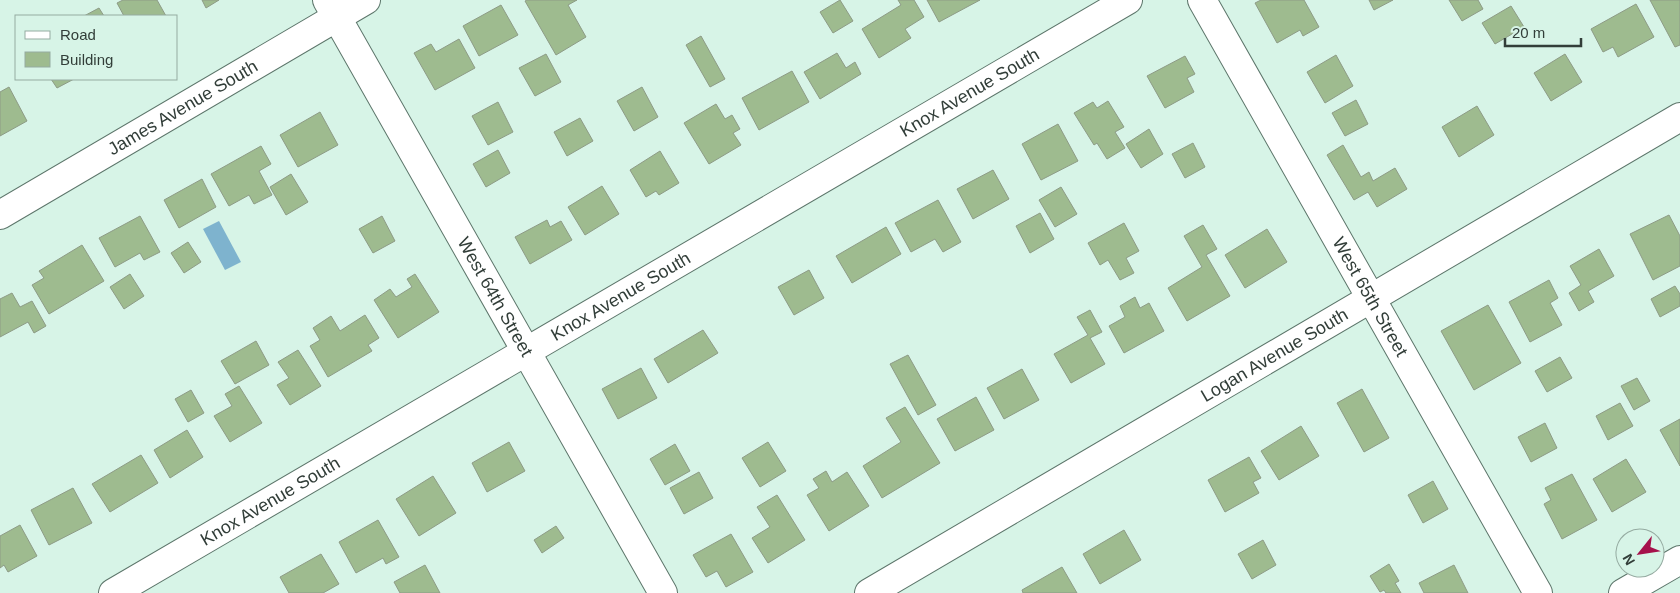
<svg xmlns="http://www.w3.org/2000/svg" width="1680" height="593" font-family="Helvetica,sans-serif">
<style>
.water{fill:#7eb3ce}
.building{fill:#9ebb8f;stroke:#8d9b86}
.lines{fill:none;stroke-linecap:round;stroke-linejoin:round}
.minor-casing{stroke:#5d766b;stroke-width:30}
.minor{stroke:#fff;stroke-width:28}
.labels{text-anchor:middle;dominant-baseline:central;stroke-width:4;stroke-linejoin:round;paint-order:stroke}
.street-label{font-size:18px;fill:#323e39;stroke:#d7f4e7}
</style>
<rect width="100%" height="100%" fill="#d7f4e7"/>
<path class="water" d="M219 221 241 262 225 270 203 229Z"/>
<path class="building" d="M123 0H157L166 16H124L117 3Z
M202 0H219L206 8Z
M527 0H577L568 5 586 37 556 55 525 1Z
M840 0 853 21 833 33 820 12Z
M898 0H914L924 17 905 29 911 38 879 58 862 29 901 5Z
M927 0H980L939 22Z
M1261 0H1304L1319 27 1303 36 1300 30 1277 43 1255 3Z
M1369 0H1393L1374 10Z
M1449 0H1478L1483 9 1462 21Z
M1650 0H1680V45L1675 47Z
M1636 4 1654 37 1618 57 1613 47 1603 52 1591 29Z
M501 5 518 35 479 56 463 26Z
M1511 6 1524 27 1495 44 1482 23Z
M99 8 104 16H84Z
M701 36 725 79 710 87 686 45Z
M459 39 475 68 435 90 414 53 431 44 436 52Z
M837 53 846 68 855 62 861 74 820 99 804 72Z
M546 54 561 82 535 96 519 68Z
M1565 54 1582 82 1551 101 1534 73Z
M1336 55 1353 86 1325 103 1307 72Z
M1185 56 1195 74 1187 78 1194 92 1165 108 1147 76Z
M792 71 809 102 759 130 742 98Z
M51 79H74L57 88Z
M9 87 27 121 0 136V92Z
M642 87 658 117 634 131 617 101Z
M1356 100 1368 124 1345 136 1332 113Z
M1108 101 1124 127 1115 132 1125 148 1107 159 1097 143 1094 145 1074 113 1093 102 1097 108Z
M498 102 513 132 488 145 472 116Z
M716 104 725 119 732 115 740 129 733 133 741 145 709 164 684 123Z
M1477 106 1494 135 1459 157 1442 127Z
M320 112 338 145 298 167 280 135Z
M580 118 593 141 567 156 554 132Z
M1058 124 1078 161 1041 180 1022 144Z
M1149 129 1163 154 1141 168 1126 144Z
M1193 143 1205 167 1185 178 1172 154Z
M1343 145 1361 177 1369 172 1373 181 1395 168 1407 189 1377 207 1368 192 1354 200 1327 155Z
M261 146 271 164 259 171 272 195 254 204 249 195 229 206 211 174Z
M498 150 510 173 486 187 473 164Z
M660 151 679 183 659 195 656 191 646 197 630 170Z
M993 170 1009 199 973 219 957 189Z
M291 174 308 202 286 215 270 187Z
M202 179 216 207 179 228 164 200Z
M602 186 619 214 585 235 568 207Z
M1061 187 1077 214 1055 227 1039 200Z
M938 200 961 242 943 252 935 239 911 252 895 223Z
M1040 213 1054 239 1030 253 1016 226Z
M1669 215 1680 236V266L1653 280 1630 234Z
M140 216 160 252 144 260 140 253 115 267 99 238Z
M382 216 395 241 373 253 359 229Z
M547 220 550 227 561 221 572 240 530 264 515 237Z
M1124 223 1139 251 1126 258 1134 273 1120 280 1108 260 1100 265 1088 243Z
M1203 225 1217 249 1206 255 1230 296 1187 321 1168 288 1202 267 1184 236Z
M886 227 901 254 852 283 836 256Z
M1267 229 1287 262 1245 288 1225 255Z
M188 242 201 262 184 273 171 253Z
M82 245 104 281 49 314 32 285 44 278 39 271Z
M1599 249 1614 276 1588 291 1594 302 1579 311 1569 293 1581 285 1570 266Z
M809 270 824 298 794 315 778 287Z
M130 274 144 296 124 309 110 287Z
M415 274 439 312 398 338 374 300 390 289 396 297 412 287 407 279Z
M1549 280 1558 298 1550 303 1562 325 1530 342 1509 302Z
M1675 286 1680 294V306L1660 317 1651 299Z
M12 293 20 307 32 301 46 326 34 333 28 322 0 337V299Z
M1135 297 1140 308 1149 303 1164 331 1124 353 1109 326 1125 317 1120 306Z
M1488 305 1521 363 1474 390 1441 331Z
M1090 310 1102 332 1090 338 1105 364 1071 383 1054 354 1088 335 1077 317Z
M365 315 379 338 368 345 372 351 328 377 310 346 320 340 313 328 331 316 340 331Z
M703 330 718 353 668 383 654 359Z
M256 341 269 365 235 384 221 361Z
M298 350 321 386 290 405 277 385 289 378 278 362Z
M908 355 936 405 918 415 890 364Z
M1560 357 1572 378 1547 392 1535 371Z
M641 368 657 398 618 419 602 389Z
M1022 369 1039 400 1004 419 987 388Z
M1637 378 1650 401 1634 410 1621 386Z
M239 386 262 423 230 442 214 416 232 406 225 394Z
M1362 389 1389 438 1364 452 1337 403Z
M191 390 204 413 188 422 175 399Z
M976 397 994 430 955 451 937 419Z
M1620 403 1633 426 1608 440 1596 416Z
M905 407 940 463 882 498 863 466 901 442 886 418Z
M1680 419V466L1660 430Z
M1545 423 1557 448 1531 462 1518 437Z
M1301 426 1319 456 1279 480 1261 451Z
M187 430 203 457 170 478 154 450Z
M509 442 525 471 487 492 472 463Z
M768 442 786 471 760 487 742 458Z
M675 444 690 471 665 485 650 459Z
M141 455 158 483 110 512 92 484Z
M1249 457 1261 478 1253 482 1259 493 1225 512 1208 480Z
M1626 459 1646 492 1612 512 1593 479Z
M826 471 832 482 847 472 869 506 829 531 807 495 819 488 813 479Z
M699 472 713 498 684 514 670 488Z
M1572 474 1597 520 1562 539 1544 504 1551 500 1545 488Z
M433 476 456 513 419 536 396 499Z
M1433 481 1448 509 1423 523 1408 495Z
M73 488 92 523 49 545 31 510Z
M777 495 805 540 768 563 752 538 770 527 757 507Z
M378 520 399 557 386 564 383 558 356 573 339 542Z
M20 525 37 556 8 572 4 565 0 568V536Z
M556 526 564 538 542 553 534 540Z
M1124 530 1141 560 1100 584 1083 554Z
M731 534 753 572 726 587 717 571 706 577 693 555Z
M1263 540 1276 565 1252 579 1238 554Z
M321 554 339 584 323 593H289L280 577Z
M1389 564 1399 581 1395 583 1401 593H1386L1384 590 1380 592 1370 576Z
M425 565 440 593H400L394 582Z
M1454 565 1468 593H1424L1419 583Z
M1062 567 1077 593H1023L1022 590Z"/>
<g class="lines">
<g class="minor-casing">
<g id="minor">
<path id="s1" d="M327 0 663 593"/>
<path id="s2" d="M1202 0 1538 593"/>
<path id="s3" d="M0 215 366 0"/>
<path id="s4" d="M113 593 1128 0"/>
<path id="s5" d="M869 593 1680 117"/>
<path d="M1623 593 1680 560"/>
</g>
</g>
<use href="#minor" class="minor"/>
</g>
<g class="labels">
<g class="street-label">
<text stroke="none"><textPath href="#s4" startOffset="992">Knox Avenue South</textPath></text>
<text stroke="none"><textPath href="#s3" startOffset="212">James Avenue South</textPath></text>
<text stroke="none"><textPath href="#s1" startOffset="341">West 64th Street</textPath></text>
<text stroke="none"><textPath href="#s4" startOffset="588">Knox Avenue South</textPath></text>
<text stroke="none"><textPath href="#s2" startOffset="341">West 65th Street</textPath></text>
<text stroke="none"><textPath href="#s5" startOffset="470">Logan Avenue South</textPath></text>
<text stroke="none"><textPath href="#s4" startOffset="182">Knox Avenue South</textPath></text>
</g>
</g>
<rect x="15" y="15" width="162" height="65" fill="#d7f4e7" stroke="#95aba1"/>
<rect x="25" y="31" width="25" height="8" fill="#ffffff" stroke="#95aba1"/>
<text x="60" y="40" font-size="15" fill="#323e39">Road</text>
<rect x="25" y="52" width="25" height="15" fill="#9ebb8f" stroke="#95aba1"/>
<text x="60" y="65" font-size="15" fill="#323e39">Building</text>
<g transform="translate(1640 553) rotate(240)"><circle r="24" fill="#d7f4e7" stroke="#95aba1"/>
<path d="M0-4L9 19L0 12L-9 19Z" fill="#a6114b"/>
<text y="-8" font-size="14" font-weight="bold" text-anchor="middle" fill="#323e39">N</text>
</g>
<path d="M1505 38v8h76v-8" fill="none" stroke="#323e39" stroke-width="2.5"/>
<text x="1512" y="38" font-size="15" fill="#323e39" stroke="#d7f4e7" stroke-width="4" paint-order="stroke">20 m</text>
</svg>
